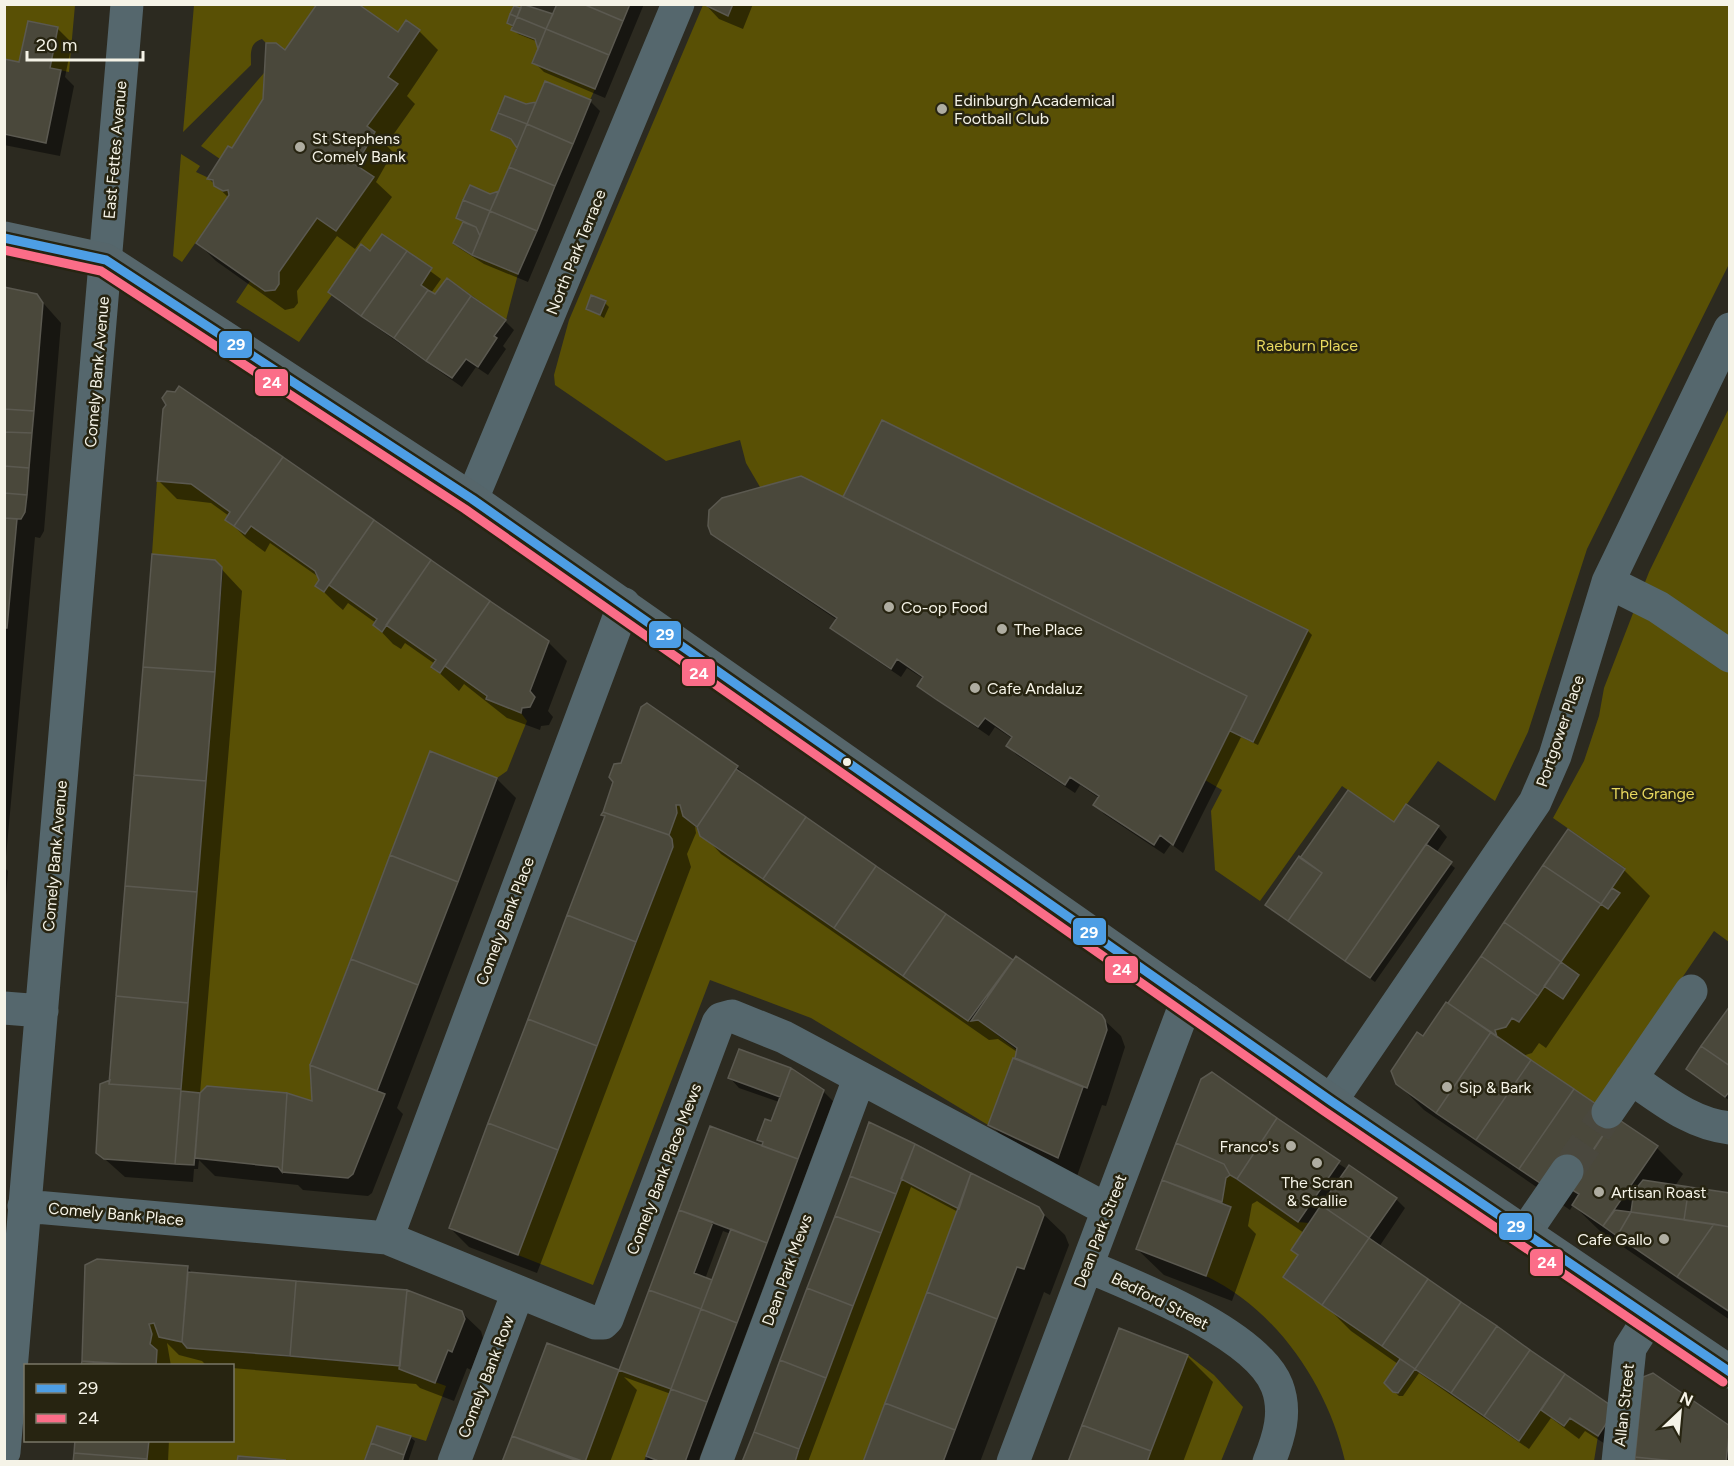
<svg xmlns="http://www.w3.org/2000/svg" width="1734" height="1466" font-family="Figtree,sans-serif">
<style>
.green{fill:#595005}
.shadow{fill:#0007;fill-rule:evenodd}
.building{fill:#4a483b;stroke:#5b5950;stroke-width:1.5}
.lines{fill:none;stroke-linecap:round;stroke-linejoin:round}
.minor-tunnel{stroke:#4a483e;stroke-width:33;stroke-dasharray:33 16;stroke-linecap:butt}
.minor{stroke:#55676d;stroke-width:33}
.major{stroke:#56666b;stroke-width:33}
.bus-1-casing{stroke:#272411;stroke-width:14}
.bus-2-casing{stroke:#272411;stroke-width:14}
.bus-1{stroke:#4d9ee5;stroke-width:9}
.bus-2{stroke:#fb6d88;stroke-width:9}
.poi-dot{fill:#afada1;stroke:#272411;stroke-width:2}
.bus-dot{fill:#f5f3e7;stroke:#272411;stroke-width:2}
.labels{text-anchor:middle;dominant-baseline:central;stroke-width:5;stroke-linejoin:round;paint-order:stroke}
.poi-label{font-size:16px;fill:#f5f3e7;stroke:#272411;text-anchor:start}
.street-label{font-size:16px;fill:#f5f3e7;stroke:#272411}
.park-label{font-size:16px;fill:#e8d85e;stroke:#272411}
.line-badge{stroke:#272411;stroke-width:2}
.badge-label{font-size:16px;text-anchor:middle;font-weight:bold;fill:#fff}
</style>
<rect width="100%" height="100%" fill="#2c2a20"/>
<path class="green" d="M5 5H75L69 72 50 68 58 27 28 21 19 62 5 59Z
M194 5H317L285 50 276 43H266L262 39C249 43 251 54 251 65L183 132Z
M358 5H522L521 8 514 6 507 23 513 26 512 30 535 39 538 49 532 63 595 89 590 100 545 81 536 102 526 104 505 96 491 130 511 139 517 148 499 191 490 194 470 185 456 218 463 222 453 244 472 255 518 274 506 320 447 278 435 294 421 285 432 268 382 234 370 251 361 245 328 292 332 295 299 342 236 302 250 281 265 291 275 290 279 284V272L317 218 336 231 356 165 375 132 367 126 397 84 388 77 420 30 406 20 398 32Z
M703 5H1729V264L1587 549 1528 732 1495 801 1438 761 1394 822 1342 786 1260 901 1215 870 1211 811 1222 790 1205 780 1247 697 760 487 746 463 740 440 666 461 555 385 554 375 569 320Z
M264 73 263 99 232 148 220 159 201 146Z
M181 154 200 166 196 172 213 180 214 186 223 191 228 190 229 195 182 262 173 256Z
M1729 408V942L1714 931 1596 1104 1497 1037 1495 1030 1512 1018 1520 1022 1544 986 1563 998 1579 975 1561 962 1601 904 1608 909 1620 893 1612 888 1625 868 1553 818 1584 761 1599 716 1604 688 1649 572Z
M157 481 191 484 230 512 225 520 245 534 251 526 315 571 319 580 315 586 323 592 329 585 334 589 377 619 373 625 381 631 386 625 436 660 431 668 440 673 445 666 487 696V699L521 713 527 721 507 771 497 778 430 752 310 1065 312 1101 207 1086 200 1093 181 1091 223 570 214 560 152 554Z
M676 805H680L683 816 696 827 700 836 968 1021 978 1020 1018 1051 988 1125 811 1018 710 980 593 1285 518 1255 673 847 669 835 677 813Z
M1230 1175 1298 1222 1309 1223 1291 1250 1298 1255 1283 1277 1400 1359 1384 1383 1393 1392H1399L1415 1369 1519 1441 1541 1410 1564 1426 1570 1418 1598 1436 1594 1461H1345C1328 1386 1277 1310 1206 1276L1231 1207 1222 1202 1226 1178Z
M901 1179 959 1209 863 1461 795 1462Z
M154 1323 159 1337 182 1342 187 1348 400 1366V1369L446 1386 426 1441 377 1426 364 1461 294 1462 238 1456 237 1461 147 1462 149 1441 232 1440V1366L156 1365 157 1350 150 1344 152 1334 149 1324Z
M1188 1355 1214 1375 1243 1407 1221 1461 1147 1462Z
M619 1370 671 1389 644 1461 585 1462Z"/>
<path class="shadow" d="M558 4H644L605 98 544 72 534 62 540 48 538 42 518 34 509 23 554 15Z
M705 4H753L743 29 719 19Z
M29 23 58 29 72 43 65 77 74 86 60 156 4 145V61L20 64Z
M419 31 438 50 407 96 415 104 386 145 393 152 376 182 392 197 355 249 337 236 297 291 298 303 294 308 285 310 216 261 198 243 229 198 209 179 232 150 265 100 285 52Z
M590 101 600 111 528 282 484 264 459 248 455 243 464 223 458 218 498 192 518 148 515 142 493 130 526 106Z
M382 236 441 279 431 293 505 321 514 330 503 346 506 349 488 375 476 367 462 387 340 302 330 292 370 253Z
M4 288 36 295 61 323 44 531 40 538 35 537 5 868 8 871 4 919Z
M605 303 609 307 604 318 587 308Z
M179 388 548 642 567 661 548 711 553 717 549 725 541 726 540 730 507 718 464 684 459 691 433 667 435 664 405 643 401 649 393 644 375 625 376 623 348 603 343 610 336 604 317 585 320 578 270 543 265 552 246 538 227 519 229 516 211 503 177 499 158 480 175 393Z
M850 502 1308 631 1312 635 1258 745 1241 737 1183 853 1171 844 1164 854 1104 814 1095 804 1099 798 1080 785 1075 793 1017 755 1008 746 1013 739 995 727 989 736 929 695 919 686 924 679 907 668 901 677 842 637 832 628 837 620 723 543 712 533Z
M214 561 242 591 200 1094 314 1103 497 779 516 798 397 1108 403 1114 372 1193 368 1196 303 1190 298 1185 215 1176 199 1160 198 1169H194L193 1182 125 1177 97 1152Z
M737 767 752 782 1013 962 1101 1017 1121 1036 1125 1047 1106 1106 1102 1105 1077 1176 1009 1143 990 1124 1017 1052 998 1039 989 1040 721 854 695 826 696 833 687 854 691 867 537 1273 469 1247 450 1228 606 817 603 814Z
M1394 824 1438 827 1447 837 1436 853 1455 868 1375 982 1295 925Z
M1568 831 1624 870 1650 896 1546 1048 1539 1043 1532 1053 1522 1056 1657 1148 1683 1174 1675 1186 1730 1195V1320L1600 1231 1573 1205 1570 1210 1424 1110 1397 1083 1423 1038Z
M1730 1008V1101L1687 1069Z
M790 1070 823 1091 833 1101 698 1462H646L671 1394 624 1377 637 1390 610 1462H504L548 1345 620 1372 711 1128 763 1148 764 1144 759 1139 772 1123 779 1102 739 1088 730 1078ZM723 1231 731 1234 713 1282 705 1279Z
M1202 1080 1396 1199 1405 1208 1379 1247 1615 1410 1613 1449 1585 1431 1579 1439 1551 1418 1529 1449 1419 1373 1403 1396H1399L1386 1383 1398 1364 1351 1331 1334 1314 1285 1277 1299 1256 1293 1250 1304 1233 1257 1201 1252 1204 1248 1226 1256 1234 1232 1301 1164 1275 1137 1249Z
M870 1124 1038 1209 1065 1235 1069 1245 1050 1295 1044 1292 980 1462H865L960 1213 911 1187 808 1462H744Z
M87 1266 188 1268 193 1274 461 1312 481 1331 483 1338 471 1370 467 1368 454 1401 420 1388 416 1384 232 1368V1366H207L202 1361 179 1355 167 1343 171 1366H83Z
M1187 1356 1213 1382 1183 1462H1070Z
M1730 1428V1462H1636Z
M410 1437 415 1441 408 1462H366Z
M76 1440H169L168 1462H75Z"/>
<path class="building" d="M317 4H358L398 32 406 20 420 30 388 77 398 84 367 126 375 132 356 165 374 177 336 231 317 218 279 272V284L275 290 265 291 196 243 229 195 228 190 223 191 214 186 213 180 207 179 228 146 232 148 263 99 266 43H276L285 50Z
M522 4 553 14 546 29 517 17Z
M557 4H583L623 21 609 55 546 29Z
M583 4H630L623 21Z
M703 4H733L728 16Z
M514 6 521 8 517 17 510 14Z
M510 14 517 17 513 26 507 23Z
M517 17 546 29 538 49 535 39 511 30Z
M28 21 58 27 50 68 61 70 46 143 4 134V59L19 62Z
M546 29 609 55 595 89 532 63Z
M545 81 591 100 573 144 527 124Z
M505 96 526 104 536 102 527 124 498 113Z
M498 113 527 124 517 148 511 139 491 130Z
M527 124 573 144 555 186 509 167Z
M509 167 555 186 537 231 490 211Z
M470 185 490 194 499 191 490 211 463 200Z
M463 200 490 211 480 236 476 227 456 218Z
M490 211 537 231 518 274 472 255Z
M463 222 476 227 480 236 472 255 453 243Z
M382 234 407 251 361 316 328 292 361 244 370 251Z
M407 251 432 268 421 285 428 290 394 338 361 316Z
M447 278 471 296 426 361 394 338 428 290 435 294Z
M4 287 37 294 43 303 34 411 4 409Z
M591 295 606 301 600 315 586 309Z
M471 296 506 320 494 336 497 338 478 367 466 359 452 378 426 361Z
M179 386 283 457 234 526 225 520 230 512 191 484 157 481 163 409 166 405 162 398 167 391 175 392Z
M4 409 34 411 32 433 4 432Z
M882 420 1308 630 1253 742 1230 731 1247 696 843 497Z
M4 432 32 433 29 468 4 466Z
M283 457 374 520 324 592 315 586 319 580 315 571 251 526 245 534 234 526Z
M4 466 29 468 27 495 4 493Z
M801 476 1247 696 1173 845 1160 835 1154 845 1093 805 1099 796 1070 777 1065 785 1006 746 1012 737 985 718 978 727 937 700 917 686 923 677 897 659 891 669 830 628 837 618 711 534 708 526 709 510 722 498Z
M4 493 27 495 25 512 21 519 4 518Z
M4 518 17 519 7 628H4Z
M374 520 431 560 382 632 373 625 377 619 329 585Z
M152 554 215 560 222 567 215 672 143 667Z
M431 560 490 601 440 673 431 667 436 660 386 625Z
M490 601 549 641 530 691 535 697 530 707 522 708 521 713 486 699 487 696 445 666Z
M143 667 215 672 206 781 134 775Z
M647 703 738 766 697 827 683 816 680 805H676L677 813 669 835 603 812 613 782 609 777 614 764 621 763 641 707Z
M430 751 497 778 458 882 390 855Z
M736 769 806 817 763 879 700 836 697 827Z
M134 775 206 781 197 892 125 886Z
M1348 790 1394 822 1406 804 1439 826 1345 961 1288 921 1322 873 1300 858Z
M603 812 669 835 672 839 673 847 636 942 567 915 605 816 601 815Z
M806 817 876 866 834 928 763 879Z
M1568 829 1625 869 1601 904 1543 865Z
M1426 844 1452 862 1370 978 1345 961Z
M390 855 458 882 418 985 351 959Z
M1299 856 1322 873 1288 921 1265 905Z
M1543 865 1601 904 1561 962 1504 922Z
M876 866 946 914 903 976 834 928Z
M125 886 197 892 188 1003 116 996Z
M1612 888 1620 893 1608 909 1601 904Z
M946 914 1013 960 968 1021 903 976Z
M567 915 636 942 597 1046 528 1019Z
M1504 922 1561 962 1538 996 1481 956Z
M1016 956 1102 1015 1105 1020 1107 1030 1087 1088 1015 1058 1017 1048 978 1020 971 1021Z
M1481 956 1538 996 1519 1022 1512 1018 1506 1027 1495 1030 1497 1037 1448 1003Z
M351 959 418 985 377 1091 310 1065Z
M1561 962 1579 975 1563 999 1544 986Z
M116 996 188 1003 181 1089 109 1084Z
M1446 1002 1491 1032 1436 1113 1396 1084 1391 1071 1417 1032 1423 1036Z
M1730 1006V1066L1701 1046Z
M528 1019 597 1046 558 1150 488 1123Z
M1491 1032 1531 1060 1476 1140 1436 1113Z
M1701 1046 1730 1066V1091L1725 1097 1686 1069Z
M739 1049 791 1068 780 1097 728 1078Z
M1013 1058 1083 1087 1058 1158 988 1125Z
M1531 1060 1574 1089 1519 1169 1476 1140Z
M310 1065 385 1094 353 1174 348 1178 282 1172 287 1093 312 1101Z
M791 1068 824 1090 798 1159 762 1146 763 1142 757 1140 765 1119 771 1121Z
M1212 1072 1277 1118 1237 1179 1230 1175 1224 1164 1176 1143 1201 1079Z
M110 1080 109 1084 181 1089 175 1164 104 1159 96 1153 100 1084Z
M207 1086 287 1093 282 1172 278 1167 195 1158 200 1093Z
M1574 1089 1615 1117 1575 1177 1543 1185 1519 1169Z
M181 1091 200 1093 194 1165 175 1164Z
M1615 1117 1658 1146 1603 1226 1572 1205 1579 1194 1569 1188Z
M1277 1118 1340 1161 1298 1222 1237 1179Z
M869 1122 915 1144 896 1194 850 1176Z
M488 1123 558 1150 518 1255 449 1228Z
M710 1126 798 1159 767 1243 679 1210Z
M1176 1143 1224 1164 1230 1175 1226 1178 1222 1202 1162 1180Z
M915 1144 971 1173 959 1209 901 1179Z
M1349 1165 1397 1198 1369 1238 1321 1205Z
M971 1173 1039 1207 1044 1215 1024 1269 1017 1267 997 1319 927 1292Z
M850 1176 896 1194 881 1233 835 1216Z
M1162 1180 1231 1207 1206 1276 1136 1249Z
M1643 1180 1689 1187 1684 1220 1631 1212 1634 1191Z
M1689 1187 1730 1193V1227L1684 1220Z
M1321 1205 1369 1238 1322 1305 1283 1277 1298 1255 1291 1250Z
M679 1210 713 1222 694 1273 712 1280 701 1309 649 1290Z
M1615 1210 1631 1212 1617 1236 1603 1226Z
M1631 1212 1653 1215 1714 1224 1677 1277 1617 1236Z
M835 1216 881 1233 853 1306 807 1288Z
M1714 1224 1730 1227V1312L1677 1277Z
M731 1229 767 1243 737 1323 701 1309Z
M1369 1238 1428 1279 1382 1346 1322 1305Z
M97 1259 188 1266 182 1342 159 1337 154 1323 149 1324 152 1334 150 1344 157 1350 156 1366 82 1361 85 1265Z
M188 1272 296 1281 290 1356 187 1348 182 1342Z
M1428 1279 1461 1302 1415 1369 1382 1346Z
M296 1281 407 1290 400 1366 290 1356Z
M807 1288 853 1306 826 1378 780 1360Z
M407 1290 462 1311 465 1319 452 1352 448 1350 435 1383 399 1369Z
M649 1290 701 1309 671 1389 619 1370Z
M927 1292 997 1319 955 1430 885 1403Z
M1461 1302 1497 1326 1451 1393 1415 1369Z
M701 1309 737 1323 707 1402 671 1389Z
M1497 1326 1530 1350 1484 1416 1451 1393Z
M1119 1328 1188 1355 1151 1451 1082 1425Z
M547 1343 619 1370 585 1462 512 1436Z
M1530 1350 1565 1374 1519 1441 1484 1416Z
M1400 1359 1415 1369 1398 1393 1393 1392 1384 1383Z
M780 1360 826 1378 799 1449 754 1432Z
M82 1361 126 1366H81Z
M1653 1373 1730 1426 1726 1462H1683L1635 1457 1643 1377Z
M1565 1374 1616 1409 1598 1436 1570 1418 1564 1426 1541 1410Z
M671 1389 707 1402 685 1462H661L646 1456Z
M885 1403 955 1430 943 1462H863Z
M1082 1425 1151 1451 1147 1462H1068Z
M377 1426 411 1436 404 1455 371 1443Z
M754 1432 799 1449 795 1462H742Z
M512 1436 580 1462H502Z
M75 1440H149L147 1459 74 1453Z
M371 1443 404 1455 402 1462H364Z
M74 1453 147 1459V1462H73Z
M238 1456 285 1460 284 1462H237Z
M1635 1457 1683 1462H1635Z"/>
<g class="lines">
<path class="minor-tunnel" d="M1567 1171 1608 1112"/>
<path class="minor" d="M472 499 678 4
M1608 582 1658 607 1730 656
M4 1008 42 1011
M1631 1078C1662 1099 1691 1124 1730 1128
M1331 1101 1535 802 1555 756 1608 582 1730 329
M1608 1112 1691 991
M24 1206 387 1238 595 1323H603L607 1319 718 1023 721 1019 732 1016 784 1037 1108 1210
M1526 1231 1567 1171
M387 1238 624 604
M1087 1266C1137 1287 1257 1334 1277 1386 1287 1412 1279 1437 1269 1462
M4 1452 127 4
M454 1462 518 1292
M716 1462 859 1079
M1013 1462 1187 1000
M1618 1462 1630 1348 1649 1318"/>
<path class="major" d="M4 238 106 260 472 499 1331 1101 1730 1372"/>
<g class="bus-1-casing">
<path id="bus-1" d="M4 238 106 260 472 499 1331 1101 1730 1372"/>
</g>
<g class="bus-2-casing">
<path id="bus-2" d="M4 250 101 271 465 509 1324 1111 1723 1382"/>
</g>
<use href="#bus-1" class="bus-1"/>
<use href="#bus-2" class="bus-2"/>
</g>
<g class="poi-dot">
<circle cx="942" cy="109" r="6"/>
<circle cx="300" cy="147" r="6"/>
<circle cx="889" cy="607" r="6"/>
<circle cx="1002" cy="629" r="6"/>
<circle cx="975" cy="688" r="6"/>
<circle cx="1447" cy="1087" r="6"/>
<circle cx="1291" cy="1146" r="6"/>
<circle cx="1317" cy="1163" r="6"/>
<circle cx="1599" cy="1192" r="6"/>
<circle cx="1664" cy="1239" r="6"/>
</g>
<circle class="bus-dot" cx="847" cy="762" r="5"/>
<g class="labels">
<g class="poi-label">
<text x="954" y="100">Edinburgh Academical<tspan x="954" dy="18">Football Club</tspan></text>
<text x="312" y="138">St Stephens<tspan x="312" dy="18">Comely Bank</tspan></text>
<text x="901" y="607">Co-op Food</text>
<text x="1014" y="629">The Place</text>
<text x="987" y="688">Cafe Andaluz</text>
<text x="1459" y="1087">Sip &amp; Bark</text>
<text x="1279" y="1146" text-anchor="end">Franco's</text>
<text x="1317" y="1182" text-anchor="middle">The Scran<tspan x="1317" dy="18">&amp; Scallie</tspan></text>
<text x="1611" y="1192">Artisan Roast</text>
<text x="1652" y="1239" text-anchor="end">Cafe Gallo</text>
</g>
<g class="street-label">
<text transform="translate(115 150) rotate(-85)">East Fettes Avenue</text>
<text transform="translate(576 252) rotate(-68)">North Park Terrace</text>
<text transform="translate(97 372) rotate(-85)">Comely Bank Avenue</text>
<text transform="translate(1560 731) rotate(-71)">Portgower Place</text>
<text transform="translate(55 856) rotate(-85)">Comely Bank Avenue</text>
<text transform="translate(505 921) rotate(-69)">Comely Bank Place</text>
<text transform="translate(664 1169) rotate(-69)">Comely Bank Place Mews</text>
<text transform="translate(116 1214) rotate(5)">Comely Bank Place</text>
<text transform="translate(1100 1231) rotate(-69)">Dean Park Street</text>
<text transform="translate(787 1270) rotate(-70)">Dean Park Mews</text>
<text transform="translate(1160 1301) rotate(27)">Bedford Street</text>
<text transform="translate(486 1377) rotate(-69)">Comely Bank Row</text>
<text transform="translate(1624 1405) rotate(-84)">Allan Street</text>
</g>
<g class="park-label">
<text x="1307" y="345">Raeburn Place</text>
<text x="1653" y="793">The Grange</text>
</g>
</g>
<g class="line-badge">
<rect x="218" y="330" width="35" height="29" rx="6" fill="#4d9ee5"/>
<rect x="254" y="368" width="35" height="29" rx="6" fill="#fb6d88"/>
<rect x="648" y="620" width="34" height="29" rx="6" fill="#4d9ee5"/>
<rect x="681" y="658" width="35" height="29" rx="6" fill="#fb6d88"/>
<rect x="1072" y="917" width="35" height="29" rx="6" fill="#4d9ee5"/>
<rect x="1104" y="955" width="35" height="29" rx="6" fill="#fb6d88"/>
<rect x="1498" y="1212" width="35" height="29" rx="6" fill="#4d9ee5"/>
<rect x="1529" y="1248" width="35" height="29" rx="6" fill="#fb6d88"/>
</g>
<g class="badge-label">
<text x="236" y="350">29</text>
<text x="272" y="388">24</text>
<text x="665" y="640">29</text>
<text x="699" y="679">24</text>
<text x="1089" y="938">29</text>
<text x="1122" y="975">24</text>
<text x="1516" y="1232">29</text>
<text x="1547" y="1268">24</text>
</g>
<rect width="1734" height="1466" fill="none" stroke="#f5f3e7" stroke-width="12"/>
<rect x="24" y="1364" width="210" height="78" fill="#272411" stroke="#797767" stroke-width="1.5"/>
<rect x="36" y="1384" width="30" height="9" fill="#4d9ee5" stroke="#797767" stroke-width="1.5"/>
<text x="78" y="1394" font-size="18" fill="#f5f3e7">29</text>
<rect x="36" y="1414" width="30" height="9" fill="#fb6d88" stroke="#797767" stroke-width="1.5"/>
<text x="78" y="1424" font-size="18" fill="#f5f3e7">24</text>
<g transform="translate(1680 1412) rotate(26)" stroke="#272411" stroke-width="4.5" paint-order="stroke">
<path d="M0-4.5L10 22L0 15L-10 22Z" fill="#f5f3e7"/>
<text y="-9" font-size="16" font-weight="bold" text-anchor="middle" fill="#f5f3e7">N</text>
</g>
<path d="M27 51v9h116v-9" fill="none" stroke="#f5f3e7" stroke-width="3"/>
<text x="36" y="51" font-size="18" fill="#f5f3e7" stroke="#272411" stroke-width="4.5" paint-order="stroke">20 m</text>
</svg>
